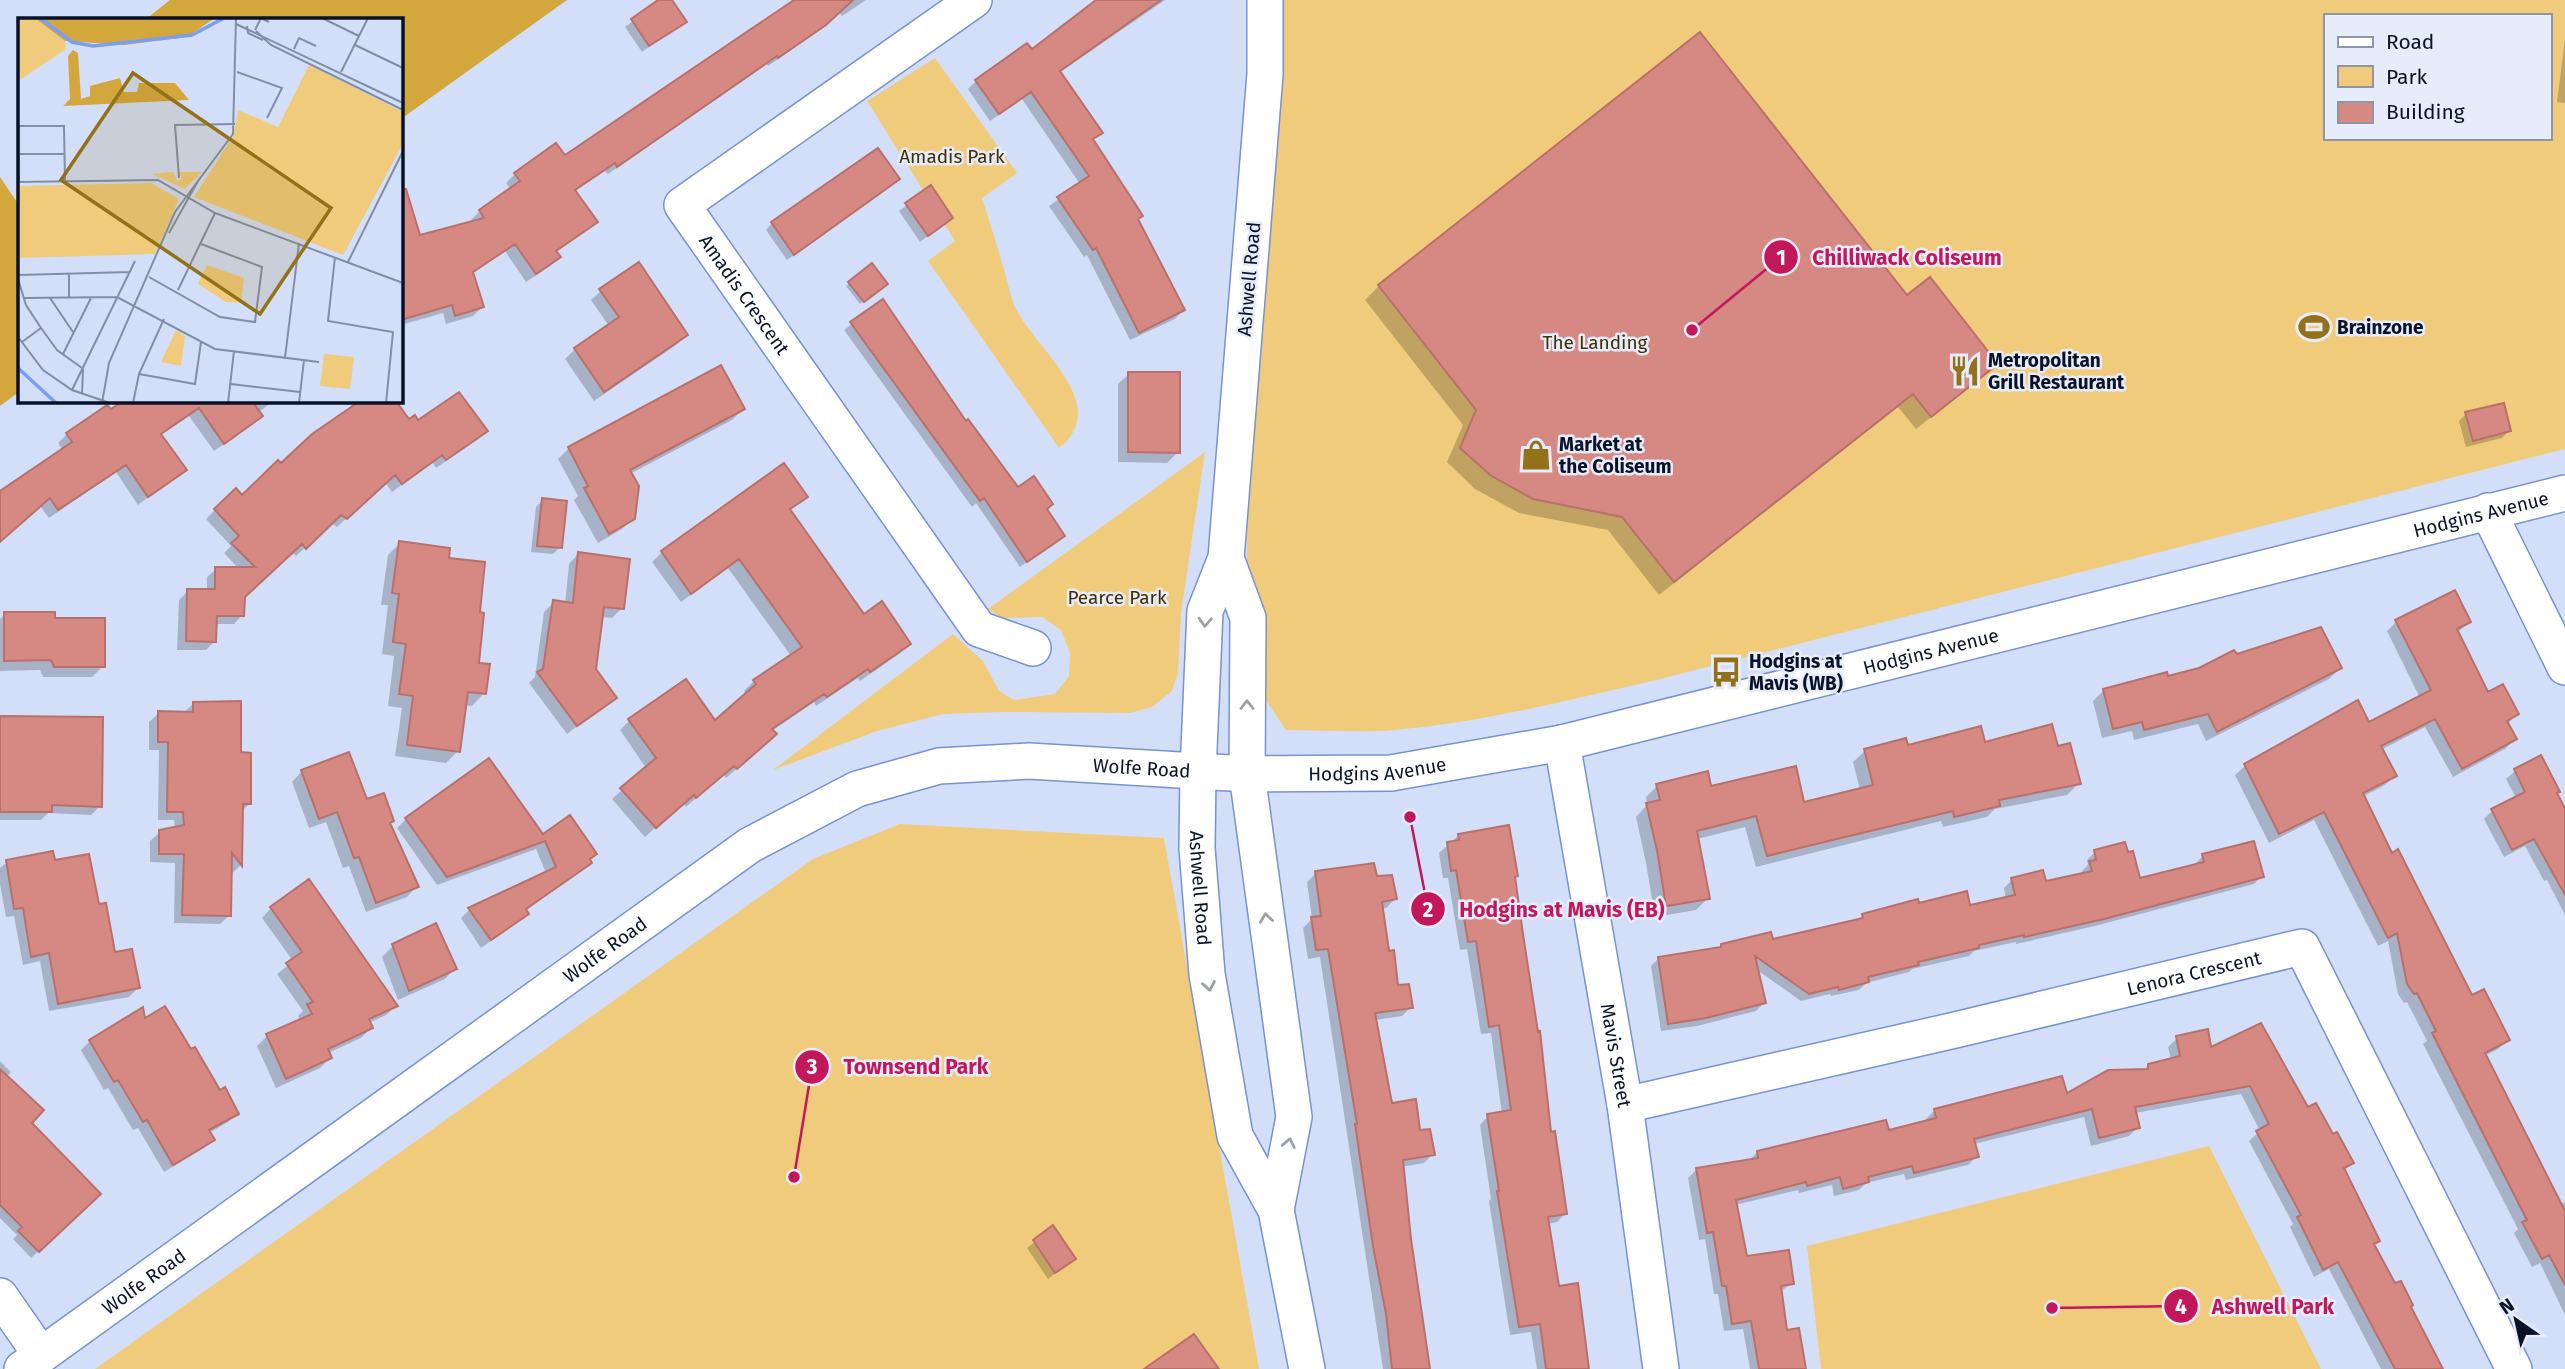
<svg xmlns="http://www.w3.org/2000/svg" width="2565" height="1369" font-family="'Fira Sans',sans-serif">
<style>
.green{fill:#f0cb7b;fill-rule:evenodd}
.forest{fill:#d4a73d}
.shadow{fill:#0003}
.building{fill:#d58982;stroke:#ba706a;stroke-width:2}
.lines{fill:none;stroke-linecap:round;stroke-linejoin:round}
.minor-casing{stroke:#7792ce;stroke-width:38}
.minor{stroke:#fff;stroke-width:35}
.oneway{stroke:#9da0a9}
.labels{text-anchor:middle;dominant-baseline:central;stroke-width:5;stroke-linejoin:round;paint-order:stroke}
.park-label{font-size:19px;fill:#412f01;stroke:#e6ecf9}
.street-label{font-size:19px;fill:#091229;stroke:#e6ecf9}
.poi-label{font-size:19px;font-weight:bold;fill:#091229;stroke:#e6ecf9;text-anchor:start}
.inset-river{fill:none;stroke:#799ef2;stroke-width:3.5}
.inset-road{fill:none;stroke:#828da6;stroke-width:2}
.view{fill:#937118;fill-opacity:0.15;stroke:#937118;stroke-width:3.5}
.inset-edge{fill:none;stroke:#091229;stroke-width:3.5}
.leader{fill:none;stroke:#c2185b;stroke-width:2.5}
.callout-dot{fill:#c2185b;stroke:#e6ecf9;stroke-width:2.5}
.mark-label{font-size:21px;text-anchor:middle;font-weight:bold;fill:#fff}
.callout-label{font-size:21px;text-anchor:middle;font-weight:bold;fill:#c2185b;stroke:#e6ecf9;stroke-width:5;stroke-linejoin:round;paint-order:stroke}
</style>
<rect width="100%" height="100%" fill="#d3dff9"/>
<path class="green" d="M1269 0H2565V449L1648 682C1564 701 1480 723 1394 730 1359 733 1322 730 1286 730L1255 684 1247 577V400ZM2325 16H2549V138H2325Z
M935 58 1017 173 982 198C990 222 997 246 1004 270 1008 282 1010 296 1015 307 1034 348 1114 405 1059 448L928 261 955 241 867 101Z
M1205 452 1181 613 1178 673 1172 691 1152 707 1130 713 1003 712 943 714 877 731 773 770 953 634 983 661 999 691 1014 700 1055 694 1069 676 1070 653 1061 630 1042 617 1003 618 988 609Z
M900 824 1164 838 1259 1369H95L813 859Z
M2209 1146 2321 1369H1821L1807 1246Z"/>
<path class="forest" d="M170 0H567L401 119V19H146Z
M0 177 19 205V392L0 406Z"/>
<path class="shadow" d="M661 0H670L685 21 642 52 625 27Z
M796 0H866L842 16 839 12 814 34 768 66 767 64 608 174 605 171 574 191 595 222 555 252 559 257 550 266 526 282 505 251 472 274 482 307 473 316 446 324 443 313 401 325V233L416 228 419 238 473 223 471 220 480 211 511 190 506 183 515 174 564 158Z
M1098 0H1165L1059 73 1100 132 1092 141 1183 310 1175 319 1130 340 1087 255 1084 257 1049 206 1080 184 1022 99 990 121 968 89 976 81 1031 52Z
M2565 39V103L2557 102Z
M891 186 787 260 766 230 772 223Z
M930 188 951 218 920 242 899 211Z
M849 283 882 286 860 304 846 286Z
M1379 286 1906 298 1995 364 1981 378 1916 429 1898 407 1659 595 1608 530 1519 513 1475 489 1447 462 1463 425 1365 300Z
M601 291 686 335 676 345 594 401 565 359 575 349 609 326 591 300Z
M883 301 966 423 1018 490 1063 535 1020 567 976 503 972 507 844 330Z
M1129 374 1178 452 1167 463 1118 462V384Z
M126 401H273L258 413 261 416 252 425 214 451 189 416 160 435 185 469 138 505 116 472 49 518 40 506 0 541V491L63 450 58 443 67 434Z
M363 401H394L408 422 485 431 477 440 436 468 433 463 392 492 385 482 337 527 331 523 296 556 292 552 244 596 242 615 234 624H215V641L206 650H177L179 600 188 591H207V577L216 569H239L224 553 231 546 206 519 215 510 242 497 313 436Z
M743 409 732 420 630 474 633 518 622 529 598 543 574 500 578 496 558 459 569 448Z
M2466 414 2509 431 2502 438 2466 447 2459 421Z
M805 496 789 511 864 616 909 644 899 654 860 681 858 678 816 706 814 702 772 731 765 744 726 778 723 774 686 807 683 803 645 837 612 799 646 768 620 730 629 721 715 723 747 695 744 691 754 681 791 656 728 568 681 602 652 562 662 552Z
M543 500 560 547 553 554 531 552 536 507Z
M400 543 447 560 478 614 477 664 484 693 472 706 464 705 458 751 446 763 395 756 402 708 388 706 394 656 382 654 388 605H381L388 555Z
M578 554 622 608 612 618 601 617 595 670 614 698 567 734 529 683 535 677 544 612 554 602 565 604 569 564Z
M5 614 53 620 103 666 92 677H43L40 670 0 671V619Z
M2396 622H2469L2457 633 2487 694 2517 714 2507 724 2515 739 2505 749 2453 777 2425 727 2381 750 2394 776 2385 785 2362 797 2391 855 2472 998 2508 1040 2498 1049 2484 1056 2560 1204 2565 1202V1315L2540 1263 2532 1267 2514 1233 2518 1229 2423 1044 2427 1041 2407 1002 2404 1003 2398 994 2388 941 2378 946 2314 820 2269 843 2235 775 2245 766 2368 724 2420 698 2387 631Z
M2236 656 2340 668 2329 679 2206 741 2198 724 2134 740 2132 731 2102 738 2093 701 2104 690 2200 669Z
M194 703 239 754 249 804 241 812 240 866 230 875V915L220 924 174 923 175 863 150 862V841L160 832 175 829 174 820H158L159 750H149V722L159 713H183Z
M0 718 100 806 91 815 48 813 41 820H0Z
M1984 745 2056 748 2079 783 2067 795 1995 809 1987 817 1943 827 1941 821 1756 867 1745 827 1697 839 1708 898 1696 910 1655 917 1646 863 1636 817 1647 805 1646 797 1657 786 1710 789 1803 805 1860 790 1853 762 1865 751Z
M2540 758 2565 810V915L2547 880 2544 881 2525 846 2504 857 2484 819 2492 811 2516 798 2506 779 2515 771Z
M302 771 366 801 388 824 417 886 407 897 366 912 349 866 343 868 326 822 309 828 292 782Z
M406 819 542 836 590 862 581 871 525 911 526 914 517 923 481 948 461 918 469 910 546 873 536 849 437 885 397 828Z
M1459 835 1516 876 1514 879 1549 1134 1566 1213 1557 1222 1547 1224 1558 1288 1588 1369H1537L1531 1332 1510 1335 1489 1201 1491 1199 1480 1125 1488 1116 1502 1114 1491 1033 1481 1034 1467 949 1460 950 1448 878H1443L1439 853Z
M2095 852 2139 880 2195 866V864L2203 856 2262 876 2254 884 2095 926 2016 944V942L1974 951 1969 956 1912 969 1909 972 1866 983 1859 990 1831 996 1830 994 1801 1001 1757 970 1764 1003 1756 1011 1697 1026 1661 1031 1651 966 1659 958 1718 949 1722 946 1772 942 1856 922 1863 915 1918 905 1969 908 2006 899 2004 888 2012 880 2045 883 2083 874 2082 871 2088 865 2087 860Z
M7 862H54L98 906 113 954 138 988 129 997 49 1011 40 961 23 965 14 916 6 917 0 884V868Z
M1316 873 1376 878 1395 899 1386 908 1381 909 1388 953 1397 987 1411 1007 1402 1016 1375 1020 1391 1105 1419 1132 1433 1154 1424 1163 1402 1167 1427 1369H1383L1320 957 1308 959 1303 928 1312 919 1307 882Z
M271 908 396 1006 386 1015 369 1023 371 1028 361 1038 328 1053 330 1058 320 1068 276 1088 257 1046 267 1036 301 1021 298 1016 303 1011 277 974 293 961 262 918Z
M435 926 455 968 445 979 398 1000 382 957 393 946Z
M144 1021 190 1051 237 1113 228 1122 209 1133 213 1140 204 1148 164 1172 138 1128 133 1130 108 1088 104 1090 81 1050 90 1041Z
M2177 1038 2210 1049 2307 1110 2332 1137 2352 1163 2344 1171 2372 1245 2409 1307 2441 1369H2381L2329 1269 2314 1277 2290 1227 2293 1224 2249 1141 2260 1131 2241 1094 2135 1113 2138 1127 2129 1136 2091 1146 2084 1117 1974 1144 1977 1156 1968 1165 1906 1180 1904 1174 1866 1183 1859 1190 1834 1196 1832 1185 1799 1193 1798 1190 1735 1205 1745 1258 1792 1283 1780 1292 1786 1332 1804 1369H1750L1743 1329 1724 1331 1718 1294H1714L1705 1239 1699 1240 1688 1178 1697 1169 1749 1161 1757 1152 1888 1132 1927 1122 1926 1119 1935 1110 2065 1096 2143 1071 2148 1065 2171 1060 2168 1047Z
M0 1061 11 1072 6 1077 29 1123 99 1194 31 1258 13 1239 17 1235 0 1218Z
M1053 1228 1074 1259 1048 1279 1027 1248Z"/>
<path class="building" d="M658 0H672L687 22 649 46 631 19Z
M794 0H853L826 25 778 58 777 56 617 167 615 163 575 190 598 222 556 251 561 257 536 274 515 244 473 272 484 307 455 316 452 305 401 320V189H406L420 235 484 218 479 210 520 181 514 173 556 143 565 155Z
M1096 0H1161L1060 71 1103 133 1093 139 1143 216 1138 219 1185 310 1139 333 1096 248 1093 250 1057 197 1089 176 1031 92 999 114 975 80 1027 43 1032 49Z
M1700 32 1907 295 1930 277 1998 364 1931 417 1913 394 1674 582 1622 517 1533 499 1490 475 1460 448 1476 410 1378 285Z
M878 148 900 179 794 255 771 222Z
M931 185 953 218 928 236 905 203Z
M639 262 688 335 604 392 574 348 619 317 599 289Z
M872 263 888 284 864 302 848 282Z
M883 299 966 421 968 419 1018 487 1034 476 1053 504 1047 509 1065 536 1027 562 984 498 980 501 850 322Z
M721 365 745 409 630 470 639 486 635 519 609 534 584 488 588 486 568 447Z
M1128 372H1180V453L1128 452Z
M459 392 488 431 446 460 442 455 402 484 395 475 347 519 341 515 306 549 302 544 245 597 244 616H217L216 642 186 641 187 589H215V567H255L231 543 239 536 214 509 236 488 242 495 278 460 281 463 312 434 360 401H396L409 419 415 415 418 420Z
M123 401H252L263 416 224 444 199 408 161 434 187 470 148 497 126 465 58 510 50 498 0 542V491L72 442 66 433 107 405 111 409Z
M2504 403 2511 431 2473 441 2465 412Z
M784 463 808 497 790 509 864 614 882 601 911 644 870 672 868 669 827 697 824 694 772 729 777 734 737 769 734 766 696 798 694 795 656 828 620 788 656 758 628 719 686 679 715 720 756 684 753 680 802 647 739 559 691 594 661 551Z
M542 498 567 501 562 548 537 546Z
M399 541 450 548 449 558 485 562 480 612 484 613 479 663 490 664 486 694 468 692 460 752 407 745 413 696 399 694 406 644 393 642 399 594 392 593Z
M578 552 630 559 624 609 604 607 596 669 617 698 577 726 537 672 543 669 553 600 573 603Z
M2455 590 2471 622 2457 629 2488 692 2503 684 2519 714 2507 721 2517 739 2462 769 2435 719 2381 746 2397 776 2363 793 2392 853 2398 849 2472 995 2484 989 2510 1040 2485 1053 2565 1211V1285L2549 1255 2542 1259 2522 1222 2527 1220 2432 1033 2436 1031 2417 993 2414 994 2407 984 2397 933 2388 938 2324 812 2279 834 2244 764 2358 700 2369 722 2431 690 2395 620Z
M4 612H55V618H105V667H54L51 660 4 661Z
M2321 627 2342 668 2217 732 2208 714 2144 730 2142 722 2113 729 2103 689 2167 672 2168 676 2199 668 2234 650 2237 654Z
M241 701V752L251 753V804H243L242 866 232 853 231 916 182 915 184 854H159V830L184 825 183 812H167L168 742H158V711L193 712V702Z
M0 716 103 717 102 807 52 805V812H0Z
M2052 724 2058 746 2070 743 2081 784 1999 800 2000 806 1954 817 1953 811 1767 856 1756 816 1697 831 1710 899 1666 906 1657 850 1646 803 1660 800 1656 784 1708 771 1711 786 1796 766 1804 802 1873 785 1864 749 1906 738 1908 745 1981 726 1985 742Z
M349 752 367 799 384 793 394 821 390 823 419 887 376 903 359 857 354 858 337 812 319 819 301 770Z
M2541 755 2560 792 2557 793 2565 808V895L2534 839 2512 850 2491 809 2525 792 2514 769Z
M489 758 543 834 570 815 597 854 590 859 592 863 526 909 529 914 491 940 468 908 556 867 545 841 447 877 405 818Z
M1509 825 1518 876 1515 877 1523 934 1538 1032 1540 1031 1551 1132 1555 1131 1567 1214 1548 1217 1559 1286 1578 1283 1589 1369H1546L1540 1324 1519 1327 1497 1191H1499L1487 1114 1511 1110 1499 1025 1489 1027 1476 941 1468 942 1456 870 1451 871 1447 842 1459 840 1458 834Z
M2254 841 2264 877 2104 919 2024 937V935L1979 945V948L1918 962 1919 965 1868 977 1869 982 1839 990 1838 987 1809 994 1755 956 1766 1003 1706 1018 1668 1024 1658 957 1721 947V944L1771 932 1773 939 1863 918 1862 914 1918 899 1919 903 1967 891 1970 905 2015 895 2011 878 2043 870 2046 881 2092 871 2089 861 2096 860 2094 850 2125 842 2128 852 2133 851 2140 878 2204 862 2202 854Z
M53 851 55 860 89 854 99 904 106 903 115 952 132 949 140 988 58 1004 49 953 31 957 23 908 14 909 6 860Z
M1374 863 1377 876 1392 875 1397 899 1382 902 1389 951 1394 950 1398 985 1409 984 1413 1008 1375 1013 1392 1103 1416 1099 1420 1130 1430 1129 1435 1155 1403 1160 1411 1239 1430 1369H1392L1386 1314 1373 1246 1355 1124H1357L1328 949 1316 950 1311 917 1321 916 1315 871Z
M309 879 398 1006 369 1019 373 1028 328 1049 332 1058 286 1079 266 1034 312 1014 307 1004 313 1002 286 963 302 952 270 907Z
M436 923 457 969 409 991 392 944Z
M165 1006 191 1049 195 1047 220 1090 225 1087 239 1114 209 1130 215 1140 173 1165 147 1120 143 1122 118 1080 114 1082 89 1040 143 1007 145 1018Z
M2261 1023 2308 1107 2316 1103 2333 1134 2337 1132 2354 1163 2344 1168 2380 1241 2374 1244 2395 1283 2401 1281 2413 1305 2411 1307 2443 1369H2395L2338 1262 2323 1270 2297 1217 2301 1215 2256 1131 2269 1124 2250 1086 2135 1107 2140 1128 2099 1138 2092 1109 1974 1139 1979 1157 1914 1173 1912 1166 1868 1177 1869 1182 1843 1189 1840 1177 1807 1186 1806 1182 1736 1200 1747 1256 1789 1250 1794 1284 1781 1286 1787 1330 1799 1328 1806 1369H1759L1751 1321 1732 1324 1726 1286H1722L1713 1232 1707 1233 1696 1168 1758 1158 1757 1151 1886 1120 1889 1130 1936 1118 1934 1109 2062 1076 2067 1093 2108 1070 2148 1069V1064L2180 1056 2176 1036 2208 1029 2211 1047Z
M0 1069 44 1110 32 1123 101 1194 39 1252 18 1231 22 1227 0 1205Z
M1053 1225 1076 1259 1055 1273 1033 1240Z
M1194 1334 1219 1369H1144Z"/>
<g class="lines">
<g class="minor-casing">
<g id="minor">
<path id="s1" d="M974 0 682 205 979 629 1033 648"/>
<path id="s2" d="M1265 0V74L1226 558 1205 611 1198 772 1197 848 1207 974 1235 1136 1276 1210 1307 1369"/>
<path d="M2488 511 2565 667"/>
<path d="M1226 558 1248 618 1247 774 1294 1117 1276 1210"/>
<path id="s3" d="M1562 743 1625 1105 1661 1369"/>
<path id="s4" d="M1625 1105 1951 1031 2302 947 2514 1369"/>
<path d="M0 1296 41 1355"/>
<path id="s5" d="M22 1369 750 845 857 789 939 766 1029 761 1247 774 1391 773 1562 743 2565 493"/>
</g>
</g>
<use href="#minor" class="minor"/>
</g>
<defs><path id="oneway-chevron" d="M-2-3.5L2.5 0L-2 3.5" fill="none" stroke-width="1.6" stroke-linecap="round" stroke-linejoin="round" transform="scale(1.75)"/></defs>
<g class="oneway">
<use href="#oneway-chevron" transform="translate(1205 622) rotate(93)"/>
<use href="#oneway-chevron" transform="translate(1247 705) rotate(-90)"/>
<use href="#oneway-chevron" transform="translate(1266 918) rotate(-98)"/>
<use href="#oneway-chevron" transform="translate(1209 986) rotate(80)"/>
<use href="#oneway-chevron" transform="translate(1289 1143) rotate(-79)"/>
</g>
<defs>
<g id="stadium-bare" transform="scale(2.415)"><path d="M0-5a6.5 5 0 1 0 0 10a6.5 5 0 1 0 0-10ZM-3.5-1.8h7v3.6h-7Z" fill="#937118" stroke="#e6ecf9" stroke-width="2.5" paint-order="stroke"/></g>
<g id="restaurant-bare" transform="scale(2.415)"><path d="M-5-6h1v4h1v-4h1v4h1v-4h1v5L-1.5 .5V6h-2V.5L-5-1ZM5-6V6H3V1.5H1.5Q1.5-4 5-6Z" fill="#937118" stroke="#e6ecf9" stroke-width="2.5" paint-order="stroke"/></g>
<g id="shop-bare" transform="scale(2.415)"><path d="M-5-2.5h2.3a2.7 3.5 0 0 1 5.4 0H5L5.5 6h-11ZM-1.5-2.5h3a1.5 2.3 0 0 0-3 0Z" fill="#937118" stroke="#e6ecf9" stroke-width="2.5" paint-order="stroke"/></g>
<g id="bus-bare" transform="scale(2.415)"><path d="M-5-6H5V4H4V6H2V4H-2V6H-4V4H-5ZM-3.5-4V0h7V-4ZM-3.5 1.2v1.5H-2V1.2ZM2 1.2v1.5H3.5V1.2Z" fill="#937118" stroke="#e6ecf9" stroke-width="2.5" paint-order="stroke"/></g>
</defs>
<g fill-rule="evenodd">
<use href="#stadium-bare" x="2314" y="327"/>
<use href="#restaurant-bare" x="1965" y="371"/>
<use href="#shop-bare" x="1536" y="455"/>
<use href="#bus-bare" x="1726" y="672"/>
</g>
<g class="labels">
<g class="park-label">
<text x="952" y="156">Amadis Park</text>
<text x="1595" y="342">The Landing</text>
<text x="1117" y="597">Pearce Park</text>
</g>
<g class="street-label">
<text transform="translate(1249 279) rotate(-85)">Ashwell Road</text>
<text stroke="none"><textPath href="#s1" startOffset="466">Amadis Crescent</textPath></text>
<text stroke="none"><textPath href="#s5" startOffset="2676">Hodgins Avenue</textPath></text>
<text stroke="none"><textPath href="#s5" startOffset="2109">Hodgins Avenue</textPath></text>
<text stroke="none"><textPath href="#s5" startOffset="1542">Hodgins Avenue</textPath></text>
<text stroke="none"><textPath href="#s5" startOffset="1306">Wolfe Road</textPath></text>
<text stroke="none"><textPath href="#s2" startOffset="894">Ashwell Road</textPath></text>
<text stroke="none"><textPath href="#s5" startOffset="718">Wolfe Road</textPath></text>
<text stroke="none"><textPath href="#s4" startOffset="584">Lenora Crescent</textPath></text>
<text stroke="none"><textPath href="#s3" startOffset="317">Mavis Street</textPath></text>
<text stroke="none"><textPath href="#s5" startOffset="150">Wolfe Road</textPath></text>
</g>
<g class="poi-label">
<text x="2337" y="327">Brainzone</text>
<text x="1988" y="360">Metropolitan<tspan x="1988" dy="22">Grill Restaurant</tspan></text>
<text x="1559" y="444">Market at<tspan x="1559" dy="22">the Coliseum</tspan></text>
<text x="1749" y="661">Hodgins at<tspan x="1749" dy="22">Mavis (WB)</tspan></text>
</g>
</g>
<g transform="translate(18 18)">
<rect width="385" height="385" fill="#d3dff9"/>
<path d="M0 0 25 3 47 23 48 31 0 63ZM291 47 385 94V126L325 237 176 179 215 118 220 92 260 109ZM155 154 160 164 164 160 159 154H184L167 171 134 156ZM133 165 161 181 137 236 0 240V168ZM189 247 226 260 223 285 208 284 180 266ZM158 312 167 318 163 348 143 344ZM306 336 336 339 332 371 302 368Z" fill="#f0cb7b"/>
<path d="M17 0H197L169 19 107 27 47 23ZM55 32 60 35 63 81 72 78V68L102 60 106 74H119L121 65H157L171 82 45 88 52 81 50 38Z" fill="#d4a73d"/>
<path class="inset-river" d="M22 0 54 24 75 28 174 17 206 0M0 350 38 385"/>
<path class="inset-road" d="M304 0 341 18M218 6 385 85M229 8 230 15 245 22M237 12 243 0 251 4M238 13 253 27 385 92M337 27 385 50M276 31 281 20 298 28M219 54 264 70 249 100M323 54 350 0M1 136H46M161 160 157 107 217 106M0 164 140 162 197 195 385 265M1 164V108H46L47 163M151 215 180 163M317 239 310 303 375 314 368 385M330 244 385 133M51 255V280M0 257 112 254M131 259 202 299 237 304 244 249 183 226M0 261 8 287 23 310 39 332 64 350M160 272 197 195M5 280 99 279 197 331 301 344M32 280 55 314M0 319 25 352 54 372 92 385M4 324 23 310M45 336 73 280M267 340 281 225M121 356 177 366 183 324M213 366 282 374M54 372 117 243M64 376 65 351M84 385 91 345 157 194 215 116 218 0M115 385 121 356 146 301M210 385 216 333M281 385 286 342"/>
<path class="view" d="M115 55 313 190 242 296 43 162Z"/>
<rect width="385" height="385" class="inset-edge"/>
</g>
<path class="leader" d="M1692 330L1781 257M1410 817L1428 909M794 1177L812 1067M2052 1308L2181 1306"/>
<g class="callout-dot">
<circle cx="1692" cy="330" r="7"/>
<circle cx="1410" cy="817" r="7"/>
<circle cx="794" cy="1177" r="7"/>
<circle cx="2052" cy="1308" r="7"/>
<circle cx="1781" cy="257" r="18"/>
<circle cx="1428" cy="909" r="18"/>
<circle cx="812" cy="1067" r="18"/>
<circle cx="2181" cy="1306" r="18"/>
</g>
<g class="mark-label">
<text x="1781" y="265">1</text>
<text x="1428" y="917">2</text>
<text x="812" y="1074">3</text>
<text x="2181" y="1314">4</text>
</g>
<g class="callout-label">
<text x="1907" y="265">Chilliwack Coliseum</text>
<text x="1562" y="917">Hodgins at Mavis (EB)</text>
<text x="916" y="1074">Townsend Park</text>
<text x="2273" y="1314">Ashwell Park</text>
</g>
<rect x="2324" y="14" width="228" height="126" fill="#e6ecf9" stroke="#8e95a6" stroke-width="2"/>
<rect x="2338" y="37" width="35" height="10" fill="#ffffff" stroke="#8e95a6" stroke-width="2"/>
<text x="2386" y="49" font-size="21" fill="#091229">Road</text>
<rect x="2338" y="66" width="35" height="21" fill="#f0cb7b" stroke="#8e95a6" stroke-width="2"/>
<text x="2386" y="84" font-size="21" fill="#091229">Park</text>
<rect x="2338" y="102" width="35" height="21" fill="#d58982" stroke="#8e95a6" stroke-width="2"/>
<text x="2386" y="119" font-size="21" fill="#091229">Building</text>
<g transform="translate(2516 1320) rotate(326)" stroke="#e6ecf9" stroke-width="5" paint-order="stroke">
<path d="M0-5L12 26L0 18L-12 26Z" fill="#091229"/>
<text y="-10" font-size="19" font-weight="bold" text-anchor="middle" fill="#091229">N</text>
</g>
</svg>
